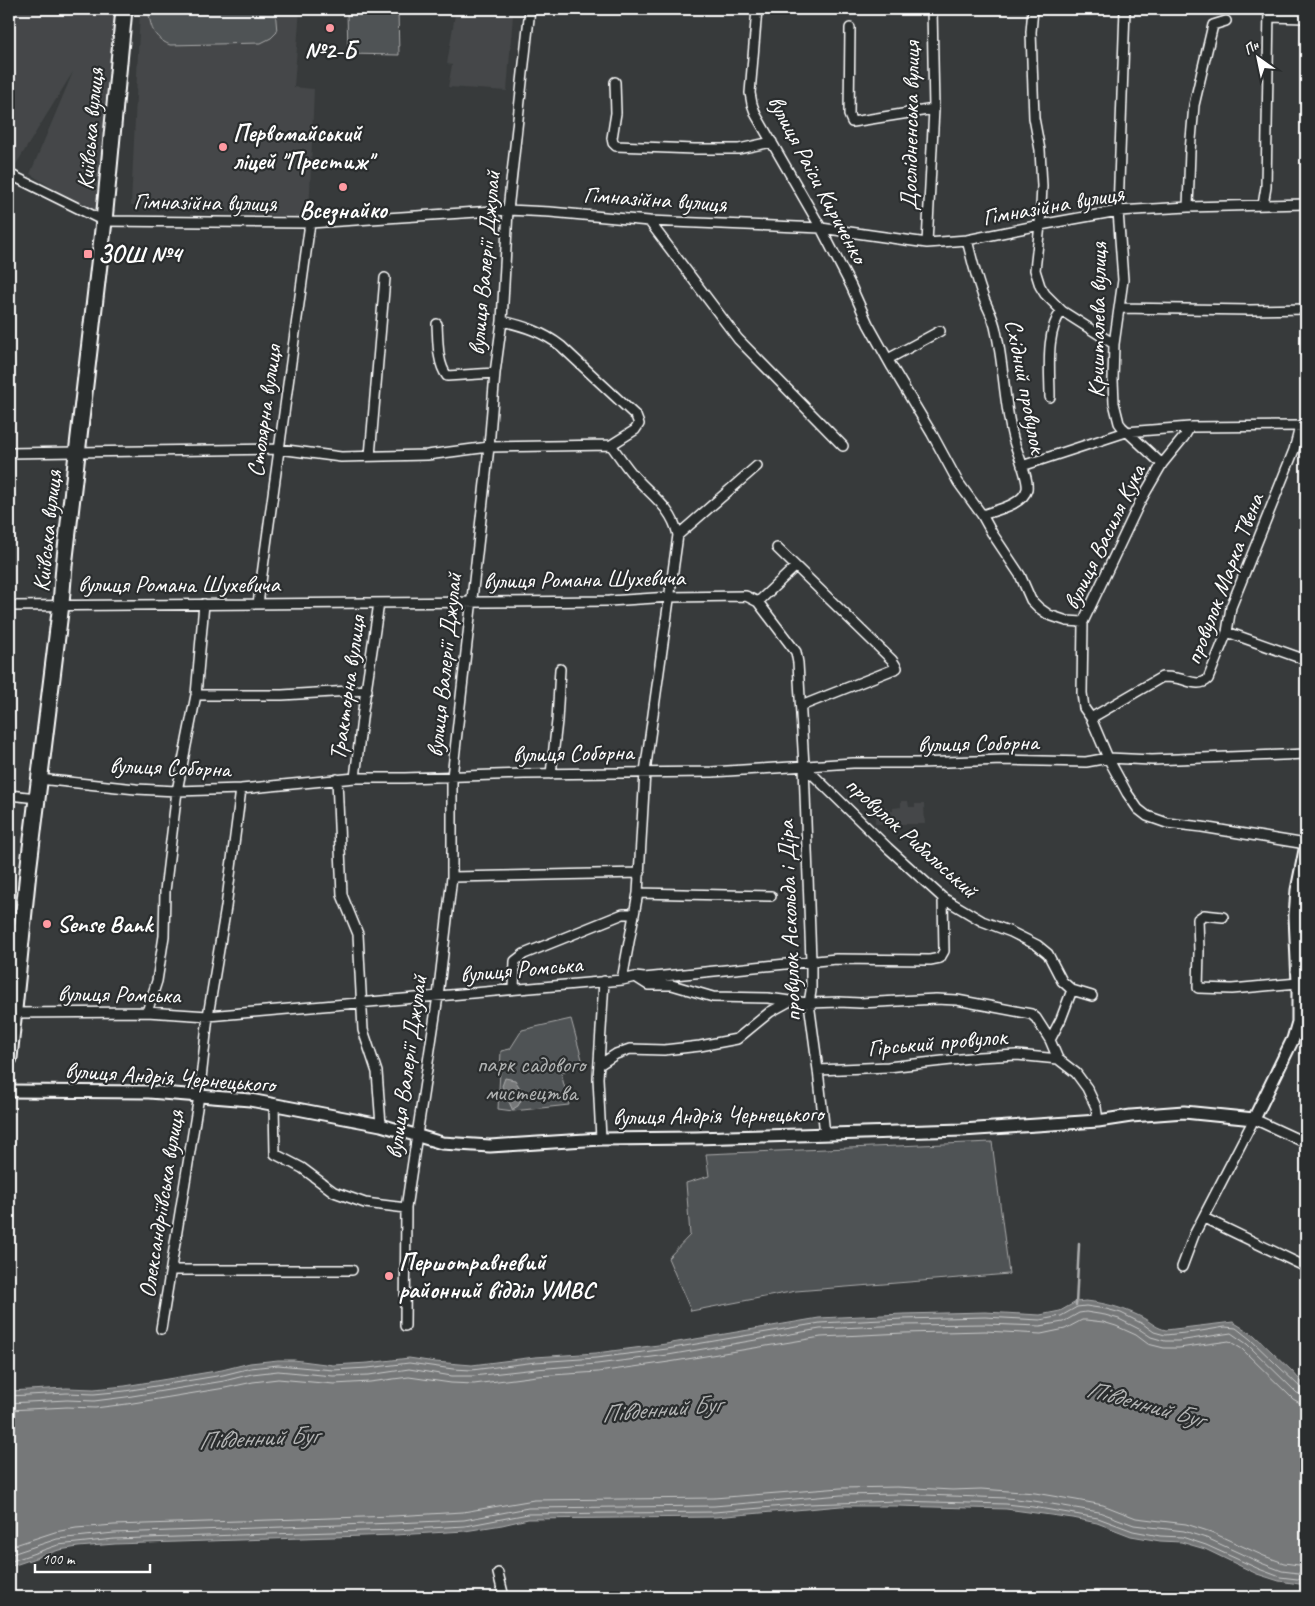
<svg xmlns="http://www.w3.org/2000/svg" width="1315" height="1606" font-family="Caveat,sans-serif">
<style>
.built{fill:#444748}
.green{fill:#505354;stroke:#a8a9aa}
.water{fill:#767879;stroke:#adaeaf}
.lines{fill:none;stroke-linecap:round;stroke-linejoin:round}
.shore{stroke:#c8c9c9;stroke-width:1}
.stream{stroke:#adaeaf;stroke-width:2.5}
.minor-casing{stroke:#fff;stroke-width:12}
.tertiary-casing{stroke:#fff;stroke-width:15}
.primary-casing{stroke:#fff;stroke-width:19}
.minor{stroke:#2a2d2e;stroke-width:9}
.tertiary{stroke:#2a2d2e;stroke-width:11}
.primary{stroke:#2a2d2e;stroke-width:15}
.poi-dot{fill:#ff9aa2;stroke:#2a2d2e;stroke-width:2}
.labels{text-anchor:middle;dominant-baseline:central;stroke-width:4.5;stroke-linejoin:round;paint-order:stroke}
.poi-label{font-size:24px;font-weight:bold;fill:#fff;stroke:#2a2d2e;text-anchor:start}
.street-label{font-size:24px;fill:#fff;stroke:#2a2d2e}
.park-label{font-size:24px;fill:#b0b2b2;stroke:#2a2d2e}
.water-label{font-size:25px;font-style:italic;fill:#b4b5b5;stroke:#2a2d2e}
</style>
<rect width="100%" height="100%" fill="#373a3b"/>
<filter id="ink" filterUnits="userSpaceOnUse"><feTurbulence type="fractalNoise" baseFrequency=".02" numOctaves="2"/><feDisplacementMap in="SourceGraphic" scale="10" xChannelSelector="R" yChannelSelector="G"/><feConvolveMatrix kernelMatrix="1 2 1 2 8 2 1 2 1" color-interpolation-filters="sRGB"/></filter>
<g filter="url(#ink)">
<path class="built" d="M9 9H124L104 221 30 174 73 72 15 166 9 165Z
M140 9H300L294 87 314 89 309 218 131 205Z
M455 14 513 15 507 91 448 87 452 65 447 64Z
M901 801H908L909 807H915V804H924L925 824H875V814H881V807H887V813H889L890 811H893V808L901 807Z"/>
<path class="green" d="M148 9H275L277 32 271 38 261 43 170 45C152 37 151 27 148 9Z
M398 10 399 55 348 54 347 11Z
M571 1019 583 1063 561 1073 569 1105 513 1111 498 1109 501 1051 510 1049 522 1030Z
M992 1142 1009 1274 796 1291 691 1311 668 1258 690 1235 686 1183 709 1176 706 1154Z"/>
<path class="water" d="M505 1078 515 1080 524 1095 518 1106 513 1109V1111L502 1086Z
M1086 1301C1106 1303 1127 1309 1145 1319 1153 1324 1157 1328 1166 1330L1233 1322 1254 1335 1292 1371 1306 1387V1585L1279 1581 1257 1574 1205 1549 1181 1542 1160 1541 1131 1536 1097 1523 1073 1518 1006 1509 897 1506H841L715 1517 528 1519 502 1525 465 1531 395 1535 115 1544 78 1547 59 1550 9 1567V1391L67 1388 94 1389 125 1386 222 1370 250 1363 278 1360H294L333 1365 368 1363 409 1358 435 1362 472 1365 535 1357 596 1353 666 1344 819 1318 903 1314 985 1312 1040 1315 1060 1311 1076 1302Z"/>
<g class="lines">
<path class="shore" d="M9 1396 67 1393 94 1394 125 1391 223 1375 251 1368 278 1365 333 1370 368 1368 409 1363 453 1369 472 1370 536 1362 596 1358 667 1349 820 1323 903 1319 985 1317 1040 1320 1061 1316 1077 1307 1086 1306 1106 1309 1121 1313 1143 1324 1154 1332 1165 1335 1195 1332 1225 1327 1236 1328 1250 1339 1301 1388 1306 1390
M9 1403 67 1400 94 1401 126 1397 224 1381 252 1374 278 1371 333 1376 369 1375 409 1369 452 1376H473L536 1369 597 1364 668 1355 820 1329 903 1325 985 1324 1040 1326 1063 1322 1079 1313 1086 1312 1105 1315 1119 1319 1139 1329 1151 1337 1165 1341H1178L1231 1333 1247 1344 1297 1393 1306 1396
M9 1410 67 1407 95 1408 127 1404 225 1388 253 1382 278 1379 334 1384 370 1382 409 1377 451 1383 474 1384 537 1376 598 1372 669 1362 821 1337 904 1333 985 1331 1041 1334 1065 1329 1082 1320H1086L1103 1322 1116 1326 1136 1335 1148 1344 1164 1348H1179L1229 1341 1242 1349 1293 1399 1300 1403H1306
M9 1547 55 1532 76 1528 114 1525 394 1516 463 1512 534 1500 714 1498 841 1488 897 1487 952 1490 981 1489 1035 1493 1076 1500 1103 1505 1136 1518 1186 1524 1211 1532 1264 1556 1284 1563 1306 1566
M9 1555 57 1539 114 1533 395 1523 464 1520 528 1508 714 1506 841 1495 897 1494 1007 1498 1034 1501 1099 1512 1134 1525 1184 1531 1209 1539 1261 1563 1282 1571 1306 1574
M9 1562 58 1545 114 1539 395 1530 465 1526 528 1514 714 1512 808 1504 897 1501 1006 1504 1033 1507 1098 1518 1133 1531 1160 1536 1182 1537 1206 1545 1259 1569 1280 1577 1306 1580"/>
<path class="stream" d="M1076 1305 1079 1244"/>
<g class="minor-casing">
<path id="minor" d="M757 9 750 93 752 104 756 115 821 228 851 286 868 324 892 367 932 434 958 482 982 515 992 533 1020 575 1031 600 1039 608 1049 615 1067 621 1083 622
M1033 9 1031 32 1034 118 1040 150 1042 186 1040 225 1035 270 1040 286 1045 294 1062 311 1114 344
M1125 9 1118 211 1123 280 1114 344 1113 380 1114 403 1119 423 1122 427 1162 464
M1269 17 1306 18
M850 28 849 115 852 122 934 109
M615 82 616 113 612 138 613 143 616 146 694 149H739L772 142
M9 174 104 221 310 223 508 210 550 212 649 221 821 228 927 243 967 240 1040 225 1118 211 1188 207 1306 204
M1263 205 1266 187 1269 9
M1188 207 1190 151 1194 105 1213 25 1226 21
M649 221 738 339 843 446
M967 240C972 259 976 278 983 296 987 308 994 318 996 331 1004 366 1004 403 1013 438 1016 450 1029 478 1027 489 1023 505 996 510 982 515
M927 243 934 109 932 9
M1119 308 1250 310 1306 309
M502 321C524 326 543 332 561 346L636 416 639 424 635 430 611 445
M437 324C438 340 437 363 447 376L495 373
M888 359 940 331
M1050 397C1050 371 1045 331 1062 311
M1190 427 1184 437 1162 464 1140 502 1083 622 1082 693 1084 708 1091 718 1108 758 1127 793 1138 809 1147 816 1167 823 1202 827 1306 844
M611 445C619 456 626 467 635 477 652 496 672 508 678 535L645 772 638 893 622 980
M9 453 279 449 341 457 427 455 489 447 611 445
M370 456 385 278
M1022 466 1126 432 1190 427 1306 426
M678 535 757 466
M777 548 892 660 897 668 801 706
M758 602 795 567
M258 604 310 223
M9 606 609 601 670 597 746 596 758 602 796 652 798 663 804 766 811 961V991L809 1003 818 1070 825 1134
M1227 632 1306 660
M196 695H282L367 690
M1091 718 1162 677C1166 677 1171 677 1175 678 1186 679 1199 688 1208 679L1227 632 1231 607 1294 450 1300 427
M804 766 888 848 943 898 982 921 1011 932 1037 945 1048 954 1062 981 1072 990 1092 996
M551 774 557 721 560 669
M355 778 363 710 379 603
M39 779 136 789 177 791 241 789 355 778H405L524 774 712 772 853 763H918L1003 760 1086 762 1108 758 1152 760 1306 754
M337 779 342 895 358 934 363 1030 377 1072 381 1125
M9 795 37 798
M452 877 640 873
M638 893 771 896
M1223 917 1204 915 1198 919 1199 951 1198 988 1232 989 1298 983
M1296 971 1306 970
M637 978 648 985H672L713 997 768 998 790 1001
M514 989 515 961 524 954 623 914H634
M1072 990 1061 1019 1050 1040 1058 1059 1076 1073 1087 1088 1096 1107 1098 1121
M147 1012 157 981 164 936 165 891 177 791 196 695 204 604
M13 1013 147 1012 208 1016 622 980 635 977 644 978 836 959 930 960 940 958 944 951 943 898
M599 1065 616 1054 630 1049 664 1050 700 1046 737 1039 770 1012 790 1001 809 1003 839 1002 860 1003 936 999 957 1000 1031 1014 1036 1018 1050 1040
M818 1070 888 1067 979 1057 1017 1055 1058 1059
M274 1104 275 1154 302 1168 334 1192 365 1203 406 1208
M601 1139 598 1078 604 981
M1204 1218 1306 1267
M1182 1267 1194 1235 1254 1119 1306 1143
M171 1270H352
M405 1326 406 1208 438 996 452 877V777L489 447 495 373 502 321 508 210 530 9
M161 1329 199 1096 208 1016 226 907 241 789
M498 1573 504 1597"/>
</g>
<g class="tertiary-casing">
<path id="tertiary" d="M9 1091 149 1092 250 1100 381 1125 442 1143 490 1146 601 1139 696 1138 962 1130 1098 1121 1131 1116 1184 1112 1254 1119 1293 1039 1298 1022V983L1295 916 1297 890 1306 845"/>
</g>
<g class="primary-casing">
<path id="primary" d="M9 1058 28 872 61 604 64 566 104 221 124 9"/>
</g>
<use href="#minor" class="minor"/>
<use href="#tertiary" class="tertiary"/>
<use href="#primary" class="primary"/>
</g>
</g>
<g class="poi-dot">
<circle cx="330" cy="28" r="5"/>
<circle cx="223" cy="147" r="5"/>
<circle cx="343" cy="187" r="5"/>
<rect x="83" y="249" width="10" height="10" rx="2.5"/>
<circle cx="47" cy="924" r="5"/>
<circle cx="389" cy="1276" r="5"/>
</g>
<g class="labels">
<g class="poi-label">
<text x="330" y="50" text-anchor="middle">№2-Б</text>
<text x="233" y="133">Первомайський<tspan x="233" dy="28">ліцей "Престиж"</tspan></text>
<text x="343" y="210" text-anchor="middle">Всезнайко</text>
<text x="98" y="254">ЗОШ №4</text>
<text x="57" y="924">Sense Bank</text>
<text x="399" y="1262">Першотравневий<tspan x="399" dy="28">районний відділ УМВС</tspan></text>
</g>
<g class="street-label">
<text transform="translate(910 126) rotate(-89)">Дослідненська вулиця</text>
<text transform="translate(90 129) rotate(-85)">Київська вулиця</text>
<text transform="translate(818 179) rotate(62)">вулиця Раїси Кириченко</text>
<text transform="translate(655 199) rotate(4)">Гімназійна вулиця</text>
<text transform="translate(205 202) rotate(1)">Гімназійна вулиця</text>
<text transform="translate(1053 205) rotate(-10)">Гімназійна вулиця</text>
<text transform="translate(484 263) rotate(-85)">вулиця Валерії Джулай</text>
<text transform="translate(1097 320) rotate(-89)">Кришталева вулиця</text>
<text transform="translate(1026 386) rotate(79)">Східний провулок</text>
<text transform="translate(264 411) rotate(-82)">Столярна вулиця</text>
<text transform="translate(47 531) rotate(-84)">Київська вулиця</text>
<text transform="translate(1104 537) rotate(-64)">вулиця Василя Кука</text>
<text transform="translate(584 579) rotate(-1)">вулиця Романа Шухевича</text>
<text transform="translate(1224 579) rotate(-69)">провулок Марка Твена</text>
<text x="179" y="584">вулиця Романа Шухевича</text>
<text transform="translate(444 665) rotate(-84)">вулиця Валерії Джулай</text>
<text transform="translate(347 688) rotate(-82)">Тракторна вулиця</text>
<text transform="translate(978 743) rotate(-1)">вулиця Соборна</text>
<text transform="translate(573 753) rotate(-1)">вулиця Соборна</text>
<text transform="translate(170 767) rotate(2)">вулиця Соборна</text>
<text transform="translate(912 837) rotate(42)">провулок Рибальський</text>
<text transform="translate(789 921) rotate(-92)">провулок Аскольда і Діра</text>
<text transform="translate(521 969) rotate(-5)">вулиця Ромська</text>
<text transform="translate(119 994) rotate(1)">вулиця Ромська</text>
<text transform="translate(937 1042) rotate(-5)">Гірський провулок</text>
<text transform="translate(406 1067) rotate(-82)">вулиця Валерії Джулай</text>
<text transform="translate(170 1077) rotate(4)">вулиця Андрія Чернецького</text>
<text transform="translate(718 1115) rotate(-1)">вулиця Андрія Чернецького</text>
<text transform="translate(161 1204) rotate(-81)">Олександріївська вулиця</text>
</g>
<g class="park-label">
<text x="531" y="1064">парк садового<tspan x="531" dy="28">мистецтва</tspan></text>
</g>
<g class="water-label">
<text transform="translate(1145 1404) rotate(15)">Південний Буг</text>
<text transform="translate(661 1409) rotate(-5)">Південний Буг</text>
<text transform="translate(258 1438) rotate(-3)">Південний Буг</text>
</g>
</g>
<rect width="1315" height="1606" fill="none" stroke="#2a2d2e" stroke-width="30"/>
<rect x="15" y="15" width="1285" height="1576" fill="none" stroke="#fff" stroke-width="2" filter="url(#ink)"/>
<g transform="translate(1258 58) rotate(327)" stroke="#2a2d2e" stroke-width="4" paint-order="stroke">
<path d="M0-4L9 19L0 12L-9 19Z" fill="#ffffff"/>
<text y="-8" font-size="14" font-weight="bold" text-anchor="middle" fill="#ffffff">Пн</text>
</g>
<path d="M35 1564v8h115v-8" fill="none" stroke="#ffffff" stroke-width="2.5"/>
<text x="42" y="1564" font-size="15" fill="#ffffff" stroke="#2a2d2e" stroke-width="4" paint-order="stroke">100 m</text>
</svg>
